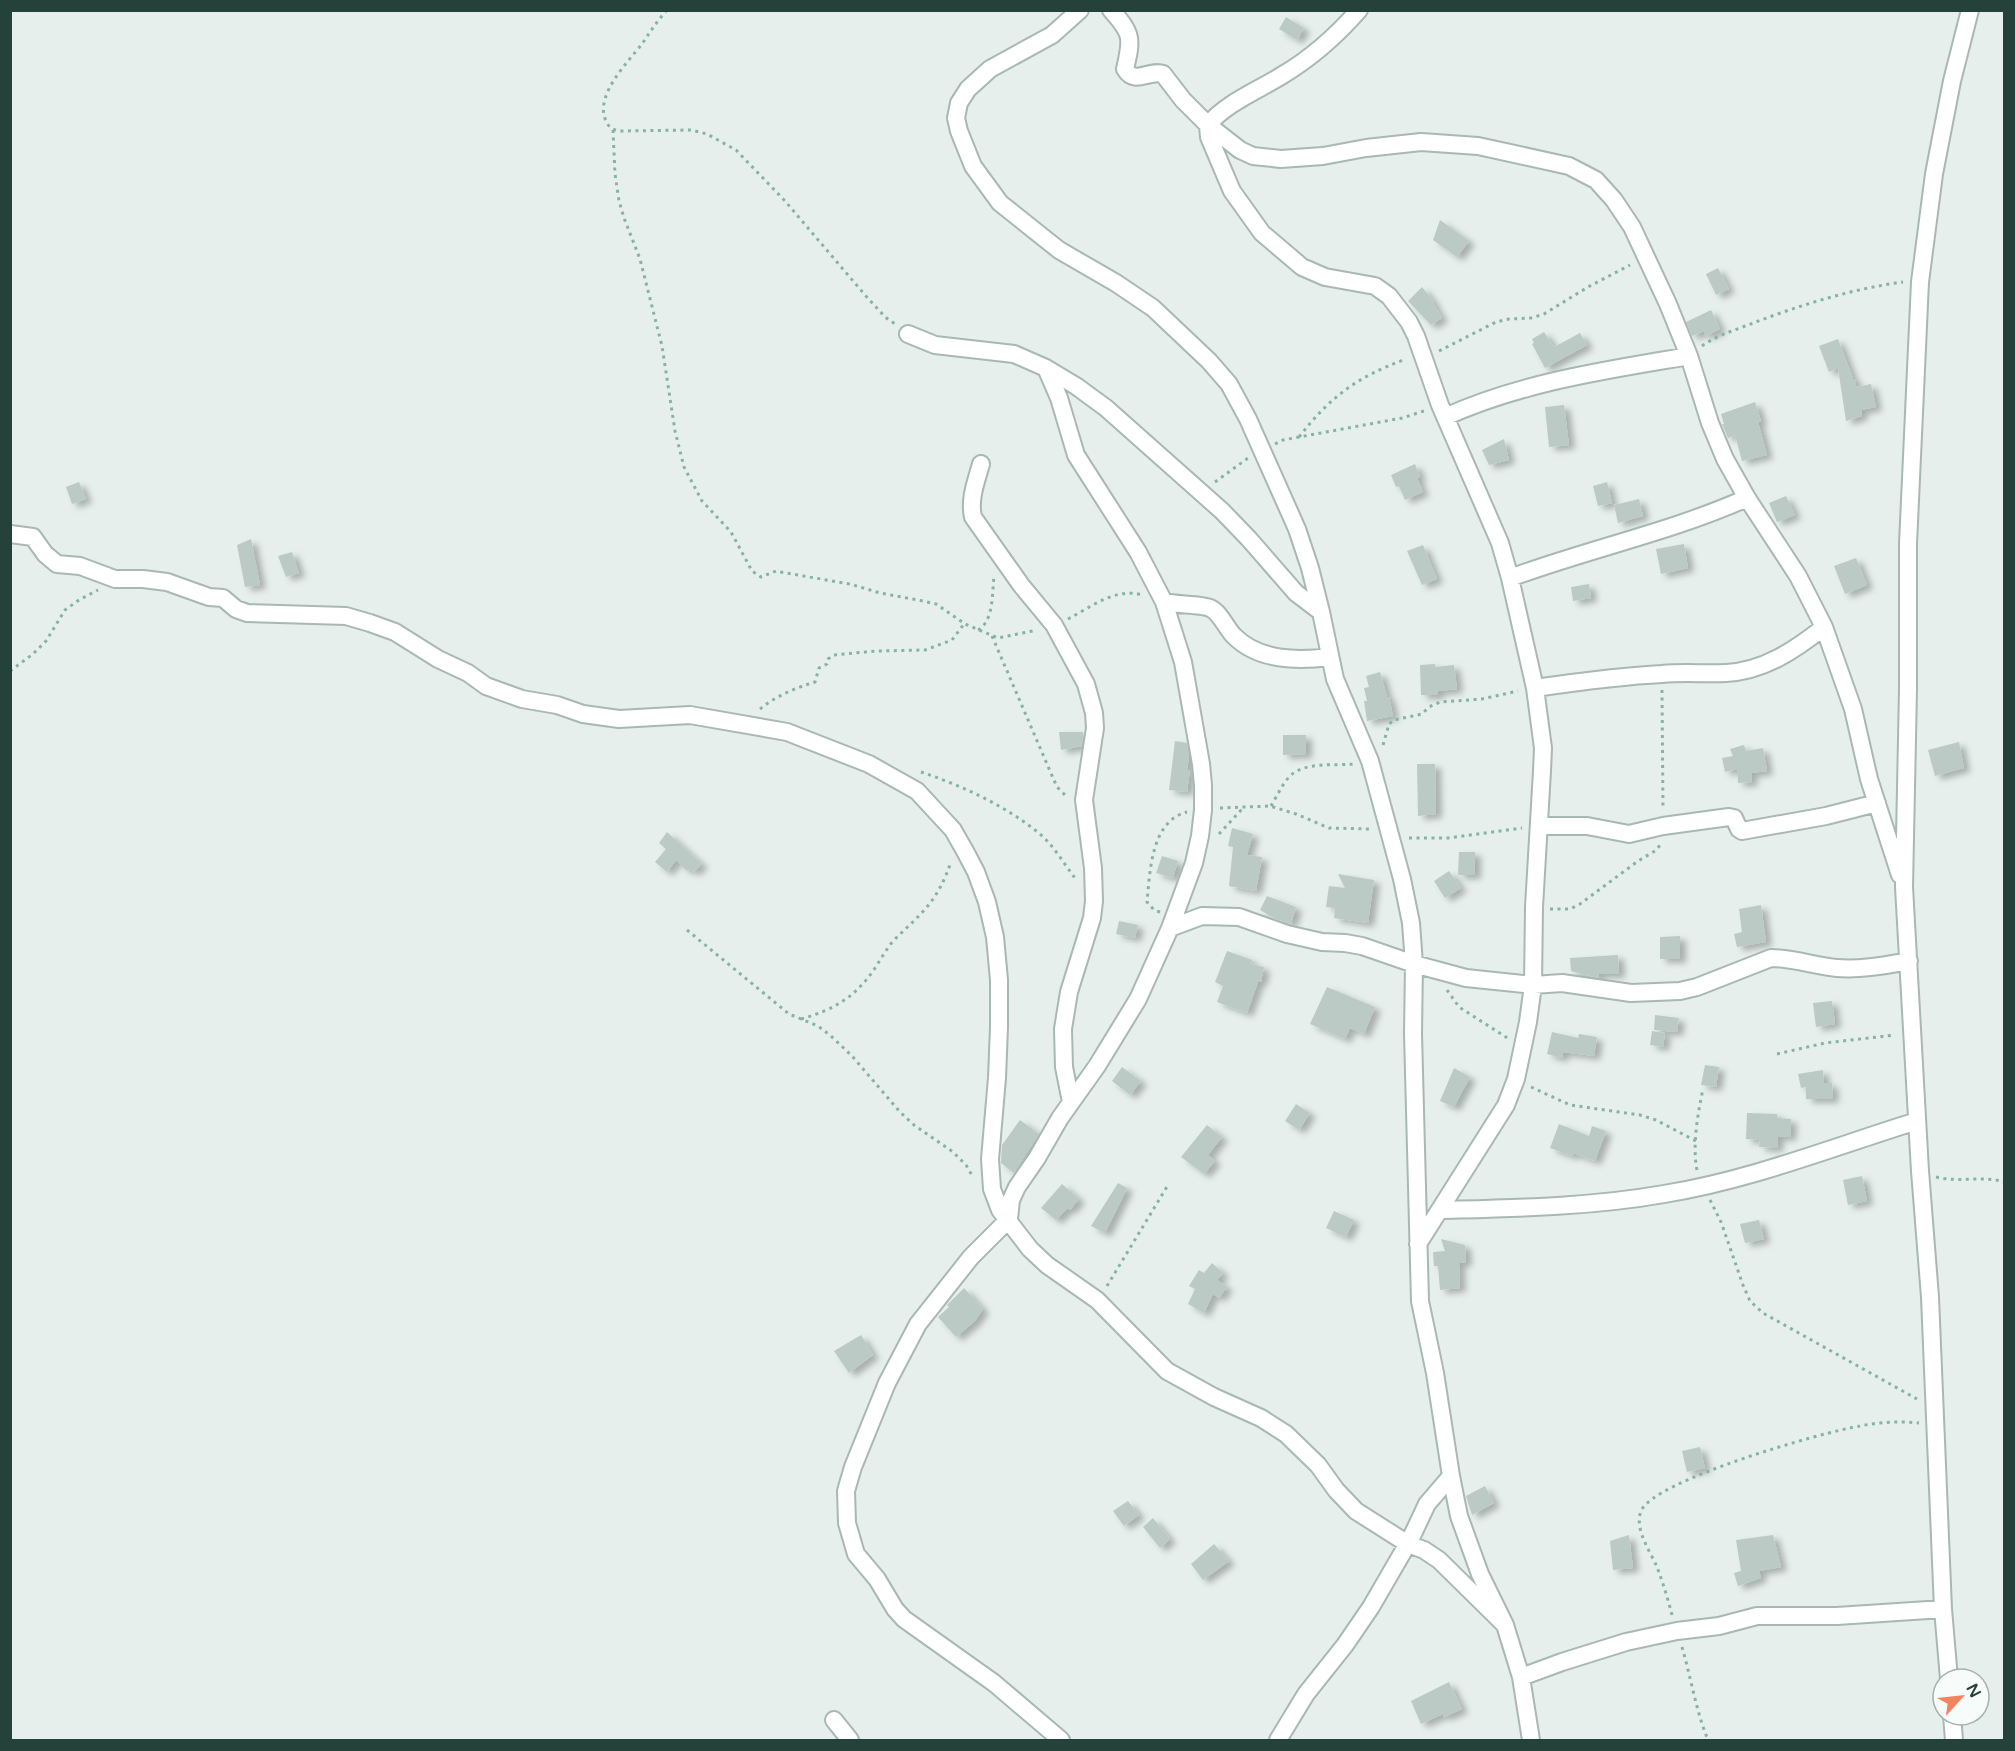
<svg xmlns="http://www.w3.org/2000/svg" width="2015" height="1751" font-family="'Varela Round',sans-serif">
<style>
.building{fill:#bbcac4;filter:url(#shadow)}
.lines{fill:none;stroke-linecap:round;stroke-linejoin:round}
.street-casing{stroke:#a8b8b2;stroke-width:20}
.path{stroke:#86b3a5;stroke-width:3;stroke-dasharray:3 4.5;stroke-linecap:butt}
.street{stroke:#fff;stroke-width:16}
</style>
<defs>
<filter id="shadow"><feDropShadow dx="6" dy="4" stdDeviation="3" flood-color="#0004"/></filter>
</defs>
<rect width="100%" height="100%" fill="#e6efeb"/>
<path class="building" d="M1286 17 1304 28 1297 40 1279 29Z
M1440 220 1469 241 1457 257 1433 240Z
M1718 268 1729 289 1716 295 1706 274Z
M1422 287 1434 302 1433 303 1442 318 1431 325 1408 301Z
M1711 310 1720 329 1706 336 1704 331 1692 336 1686 322Z
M1544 332 1554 347 1580 333 1587 345 1545 368 1532 344 1534 343 1532 339Z
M1838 339 1853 379H1856V387L1871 384 1876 407 1861 410 1862 416 1846 421 1838 368 1829 372 1819 346Z
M1755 402 1761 421 1758 422 1767 455 1742 461 1735 435 1728 438 1722 424H1724L1721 414Z
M1564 405 1569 445 1549 447 1545 407Z
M1504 439 1509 460 1489 465 1482 450Z
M1415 464 1420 477 1417 478 1423 492 1405 500 1399 486 1396 487 1391 475Z
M79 482 86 499 72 504 66 487Z
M1607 482 1612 503 1598 506 1593 486Z
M1786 496 1795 515 1777 522 1769 503Z
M1639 499 1643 516 1618 523 1614 505Z
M251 539 260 585 245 587 237 545Z
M1684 544 1688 568 1661 574 1656 549Z
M1423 545 1437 579 1422 585 1407 551Z
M292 552 299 573 286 577 278 556Z
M1856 558 1867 585 1845 594 1834 566Z
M1589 584 1591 598 1573 601 1571 587Z
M1435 664V667L1454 665 1457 689 1438 691V695H1421L1420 665Z
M1380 672 1387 697H1389L1393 716 1367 721 1364 701H1367L1364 688 1369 687 1366 676Z
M1059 732H1083L1082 746 1061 750Z
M1283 735H1306V754L1283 755Z
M1175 741 1187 743 1189 757 1187 770H1190L1187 792 1169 790Z
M1959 742 1964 768 1935 776 1928 750Z
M1744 745 1746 751 1763 748 1767 771 1751 773 1752 782 1738 783 1737 769 1725 772 1722 758 1733 756 1730 749Z
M1417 764H1435L1436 814 1418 816Z
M1232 828 1253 834 1247 855 1262 857 1256 891 1229 886 1233 847 1228 846Z
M667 832 702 864 694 872 690 868 687 871 676 860 667 872 655 862 666 849 659 843Z
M1459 852H1475V875H1458Z
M1162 856 1178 861 1173 878 1156 873Z
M1449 871 1461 888 1445 898 1434 881Z
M1338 874 1374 880 1368 923 1334 918 1335 908 1326 907 1329 886 1345 888Z
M1267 896 1296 907 1291 924 1276 919 1260 910Z
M1761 905 1766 942 1737 947 1734 934 1742 932 1739 909Z
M1119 921 1138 925 1135 938 1116 934Z
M1680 936V959H1660V937Z
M1227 951 1252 960 1251 964 1264 967 1261 982H1258L1247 1013 1217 1002 1223 986 1215 982Z
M1618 955 1619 974H1599L1598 978 1571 971 1570 958Z
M1327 987 1375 1007 1364 1034 1350 1028 1345 1039 1310 1024Z
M1832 1001 1835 1024 1816 1027 1813 1003Z
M1655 1015 1679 1018 1677 1032 1654 1030Z
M1652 1031 1665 1033 1663 1047 1650 1045Z
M1552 1032 1578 1038 1579 1034 1597 1037 1594 1056 1563 1052 1562 1058 1547 1054Z
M1705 1065 1719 1067 1716 1087 1701 1085Z
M1122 1067 1141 1081 1130 1095 1112 1081Z
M1454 1068 1470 1077 1454 1107 1440 1101Z
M1823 1070 1824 1083H1832L1833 1099H1806V1087L1801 1088 1798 1074Z
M1296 1104 1310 1113 1299 1130 1285 1121Z
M1747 1113 1777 1114V1118L1791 1119 1790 1137 1778 1136 1777 1148 1759 1147 1760 1140 1746 1139Z
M1020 1120 1039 1134 1014 1173 1001 1163 1002 1145Z
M1559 1124 1589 1136 1592 1126 1606 1131 1595 1161 1573 1153 1572 1156 1550 1148Z
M1207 1125 1222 1137 1208 1155 1215 1161 1204 1174 1181 1157Z
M1862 1176 1867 1201 1848 1205 1843 1180Z
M1118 1183 1127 1188 1105 1233 1091 1226Z
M1062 1184 1079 1199 1070 1210 1068 1208 1056 1220 1041 1208Z
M1334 1211 1354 1220 1346 1237 1326 1228Z
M1759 1220 1764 1239 1745 1243 1740 1224Z
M1441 1239 1465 1245 1466 1262 1459 1263 1460 1288 1440 1290 1438 1266H1434L1433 1252 1445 1251Z
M1212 1263 1223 1273 1217 1280 1227 1287 1219 1298 1213 1294 1204 1313 1188 1304 1195 1289 1189 1286 1199 1270 1204 1273Z
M964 1288 983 1309 975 1321 956 1337 938 1317 949 1307 947 1305Z
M861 1335 873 1355 849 1373 834 1351Z
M1700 1447 1705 1468 1687 1472 1682 1451Z
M1485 1486 1494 1503 1472 1515 1466 1496Z
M1128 1501 1139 1515 1124 1526 1113 1511Z
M1153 1518 1170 1539 1160 1548 1143 1527Z
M1629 1535 1633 1568 1613 1570 1610 1541Z
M1773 1535 1781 1567 1759 1571 1761 1578 1738 1586 1734 1573 1741 1571 1736 1540Z
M1214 1544 1229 1561 1203 1580 1191 1564Z
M1449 1682 1462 1709 1444 1717 1443 1714 1421 1724 1411 1701Z"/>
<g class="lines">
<g class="street-casing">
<path id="street" d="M1080 10 1052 35 990 69 968 89 959 103 956 118 959 131 973 166 1000 203 1059 250 1116 283 1153 308 1209 361 1229 384 1248 419 1297 529 1310 568 1321 612 1335 679 1370 761 1402 879 1411 923 1414 964 1413 1034 1420 1301 1435 1373 1451 1476 1459 1516 1480 1574 1505 1625 1521 1677 1531 1740
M1111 10C1133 34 1132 39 1125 69 1135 86 1149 69 1163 74L1183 100 1208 125 1240 150 1253 156 1281 159 1323 156 1366 148 1421 142 1478 146 1569 166 1596 180 1614 200 1632 227 1668 304 1689 356 1710 423 1725 459 1747 498 1798 576 1824 627 1853 709 1869 779 1900 875
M1359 10C1337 35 1310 59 1281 76 1257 91 1226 103 1208 125L1209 137 1232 191 1262 233 1302 267 1325 277 1375 286 1389 296 1409 322 1416 336 1440 405 1500 543 1510 578 1535 688 1543 748 1542 771 1534 907 1533 985 1528 1022 1516 1079 1506 1105 1418 1244
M908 334 935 345 1014 354 1046 368 1076 386 1106 408 1222 511 1249 539 1296 593 1321 612
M1046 368 1059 398 1076 455 1138 552 1164 602 1183 662 1201 764 1203 785V810L1200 836 1194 863 1170 928 1138 999 1097 1066 1060 1118 1037 1158 1017 1187 1011 1200 1009 1219 971 1257 918 1324 887 1383 853 1467 846 1491 847 1523 856 1554 877 1579 895 1609 904 1619 994 1683 1061 1740
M1445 417C1522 382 1607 370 1689 356
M981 464C976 482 969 499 973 517L1021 585 1054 625 1086 684 1094 713 1095 728 1084 800 1093 868 1094 901 1092 918 1069 992 1063 1029 1064 1067 1071 1102
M10 534 33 537 45 554 57 564 80 566 115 579H143L167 582 209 597 223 598 236 609 247 613 346 616 370 623 395 632 438 659 468 673 486 686 522 699 557 705 583 714 619 719 690 715 787 732 869 764 917 791 953 830 965 851 976 872 987 902 995 937 999 980V1027L997 1078 990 1159 992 1189 1000 1210 1030 1249 1047 1265 1097 1300 1167 1371 1214 1397 1261 1418 1286 1434 1318 1465 1336 1490 1356 1511 1408 1544 1424 1550 1439 1560 1505 1625
M1510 578C1588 549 1671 532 1747 498
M1164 602C1175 605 1202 604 1210 608 1220 612 1226 628 1234 636 1259 661 1297 661 1330 657
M1535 688C1577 682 1619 676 1662 674 1683 672 1705 674 1726 673 1764 671 1795 650 1824 627
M1539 826H1587L1629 834 1663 826 1729 817 1734 818 1739 829 1742 831 1826 816 1877 803
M1170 928 1202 916 1239 917 1287 934 1322 942 1345 943 1362 946 1414 964 1466 978 1533 985 1562 983 1631 993 1680 991 1697 987 1771 958C1793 958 1815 966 1837 968 1861 970 1886 965 1909 961
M1442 1210C1516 1208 1590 1207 1664 1194 1751 1180 1833 1147 1917 1121
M1521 1677 1562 1662 1626 1642 1677 1631 1719 1626 1757 1616H1837L1943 1609
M1949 1679 1943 1609 1930 1297 1920 1171 1904 887 1908 689V544L1920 282 1934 174 1952 81 1970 10
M1952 1715 1954 1740
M834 1720 850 1740
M1278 1740 1306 1694 1345 1645 1371 1607 1411 1538 1427 1504 1451 1476"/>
</g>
<path class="path" d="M667 10C657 21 650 32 642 44 627 63 594 96 606 121 609 128 613 130 621 131L691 130 707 134 736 150 785 201 865 295 885 317 895 324
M613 130 615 174 619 201 624 218 640 259 662 346 675 431 684 467 702 501 731 532 752 571 761 577 776 571 780 572 850 584 880 593 918 600 936 604 965 624 998 638 1037 630
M1702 346C1716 336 1732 331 1748 325 1797 306 1851 289 1903 282
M1439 351 1496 322 1509 319 1531 318 1544 314 1588 287 1630 265
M1299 437C1331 396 1357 377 1406 359
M1275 444 1283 440 1402 418 1424 411
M1215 482 1248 458
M1068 619C1091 607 1116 587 1142 595
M978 630C994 621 992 593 994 576
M992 636 1050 771 1057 787 1067 797
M10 671 33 654 46 641 65 610 79 600 98 590
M1662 690 1663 810
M760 709C776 696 795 688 815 682L819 668 827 664 828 659 834 655 876 651 925 650 952 640 964 624
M1383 745 1389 724 1394 720 1422 714 1429 707 1440 702 1482 699 1518 691
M921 772C963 786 1006 806 1040 834 1054 846 1064 864 1075 878
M1271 806C1277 796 1282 785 1289 777 1304 761 1334 766 1354 764
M1220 808 1270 806 1296 814 1329 828 1371 829
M1219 834 1242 809
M1409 838H1448L1522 828
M1550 909H1570L1580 904 1638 861 1655 851 1662 843
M1160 912 1154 910 1147 902C1150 871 1151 821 1187 812
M687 930 789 1014 818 1026 831 1036 852 1056 900 1112 914 1125 953 1152 966 1165 973 1177
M1447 990 1459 1007 1509 1039
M801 1019C833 1010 854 998 873 971 880 961 886 949 894 940 923 912 937 902 951 862
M1777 1054 1825 1043 1895 1035
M1531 1087 1570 1105 1640 1115 1656 1120 1696 1141
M1697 1170C1692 1146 1698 1112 1703 1089
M1936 1177C1959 1183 1982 1175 2004 1182
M1710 1200 1721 1222 1743 1285 1750 1301 1763 1313 1917 1399
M1107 1286 1168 1185
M1672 1615C1668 1599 1663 1583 1657 1567 1650 1551 1634 1529 1641 1511 1654 1480 1823 1432 1860 1426 1880 1422 1899 1421 1919 1423
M1682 1647C1691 1678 1696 1711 1708 1740"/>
<use href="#street" class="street"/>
</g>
<rect width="2015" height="1751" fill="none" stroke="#24423a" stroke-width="24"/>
<g transform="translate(1961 1697) rotate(63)"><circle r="28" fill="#f7fbf9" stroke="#a3b1ad" stroke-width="1.5"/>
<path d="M0-4.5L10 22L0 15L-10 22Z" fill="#f4845f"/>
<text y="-9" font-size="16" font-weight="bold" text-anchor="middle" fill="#24423a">N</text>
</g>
</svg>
